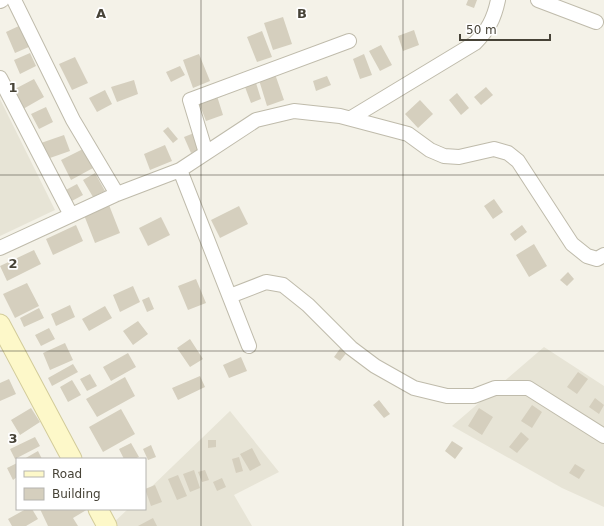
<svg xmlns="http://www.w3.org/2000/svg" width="604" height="526" font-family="'DejaVu Sans',sans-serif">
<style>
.residential{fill:#e7e4d6}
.building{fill:#d5cfbe}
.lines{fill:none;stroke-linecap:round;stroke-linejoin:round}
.street-casing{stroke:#bfbbab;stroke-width:16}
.secondary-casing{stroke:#d2cb99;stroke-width:21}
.street{stroke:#fff;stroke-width:14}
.secondary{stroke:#fdf8c9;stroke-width:19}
.grid{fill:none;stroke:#474337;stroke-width:1;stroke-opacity:0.55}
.grid-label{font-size:13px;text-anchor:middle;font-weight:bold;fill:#474337;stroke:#fff;stroke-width:3.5;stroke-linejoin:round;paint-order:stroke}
</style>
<rect width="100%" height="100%" fill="#f4f2e8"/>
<path class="residential" d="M0 99 55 210 0 236Z
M544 347 604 386V507L562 488 452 426Z
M230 411 279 472 234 495 252 526H110L128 509H145V493Z"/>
<path class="building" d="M468 0H477L474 8 466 5Z
M283 17 292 44 273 50 264 23Z
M21 25 31 46 15 53 6 32Z
M414 30 419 45 403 51 398 36Z
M262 31 272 57 257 62 247 37Z
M381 45 392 65 380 71 369 51Z
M30 53 36 66 20 74 14 60Z
M199 54 210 81 193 88 183 60Z
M364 54 372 75 360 79 353 59Z
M75 57 88 83 72 90 59 64Z
M180 66 185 75 171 82 166 72Z
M275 74 284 100 267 106 259 80Z
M327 76 331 85 316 91 313 81Z
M34 79 44 97 23 109 13 90Z
M134 80 138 94 117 102 111 87Z
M256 83 261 99 251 103 245 87Z
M486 87 493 95 481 105 474 97Z
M105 90 112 104 97 112 89 98Z
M457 93 469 108 461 115 449 100Z
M217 96 223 115 206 121 199 103Z
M420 100 433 114 418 128 405 114Z
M46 107 53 122 39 129 31 114Z
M168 127 178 139 173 143 163 131Z
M194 133 201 148 191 153 184 137Z
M64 135 70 151 47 159 41 143Z
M165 145 172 161 150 170 144 154Z
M83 149 93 168 71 180 61 160Z
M95 173 105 191 93 197 83 180Z
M77 184 83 195 70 202 64 191Z
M494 199 503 212 493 219 484 206Z
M109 205 120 233 95 243 84 215Z
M239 206 248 224 220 238 211 220Z
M161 217 170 235 148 246 139 228Z
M76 225 83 241 53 255 46 239Z
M522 225 527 232 515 241 510 234Z
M534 244 547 266 529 277 516 255Z
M34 250 41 264 7 281 0 266Z
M568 272 574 279 567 286 560 280Z
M196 279 206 303 188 310 178 286Z
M27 283 39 306 15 318 3 294Z
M133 286 140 302 120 312 113 295Z
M149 297 154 309 147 312 142 300Z
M70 305 75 317 56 326 51 314Z
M105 306 112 318 89 331 82 319Z
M39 308 44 318 24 327 20 318Z
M138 321 148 334 133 345 123 331Z
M49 328 55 339 41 346 35 335Z
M190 339 203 359 190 367 177 348Z
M65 343 73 360 50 370 43 353Z
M342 346 348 351 340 361 334 357Z
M128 353 136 367 111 381 103 367Z
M241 357 247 371 229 378 223 365Z
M73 364 78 372 52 386 48 378Z
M578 372 588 379 577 394 567 387Z
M90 374 97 386 87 391 80 379Z
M200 376 205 387 178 400 172 388Z
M125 377 135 396 97 417 86 399Z
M9 379 16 394 0 401V383Z
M72 380 81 395 68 402 60 387Z
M595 398 604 405 599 414 589 407Z
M379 400 390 414 384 418 373 405Z
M532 405 542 412 532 428 521 421Z
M31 408 40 422 20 435 11 420Z
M479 408 493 417 482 435 468 426Z
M121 409 135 434 103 452 89 427Z
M521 432 529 439 517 453 509 447Z
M35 437 40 446 15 459 10 449Z
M208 440H216V447L208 448Z
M452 441 463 448 455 459 445 451Z
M131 443 139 457 134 459H124L119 449Z
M151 445 156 457 148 460 143 449Z
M252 448 261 465 250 471 240 454Z
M38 451 42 459H24Z
M239 457 243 471 236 473 232 459Z
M17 463V477L13 480 7 468Z
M575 464 585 470 579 479 569 473Z
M194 470 200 488 190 492 183 474Z
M205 470 209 480 202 482 198 472Z
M178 475 187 496 177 500 168 479Z
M222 478 226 487 217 491 213 482Z
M155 485 162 502 151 506 145 489Z
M26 509H32L38 519 26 526H12L8 519Z
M40 509H88L73 518 78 526H48Z
M153 518 157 526H138Z"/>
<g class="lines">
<g class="street-casing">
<path id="street" d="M14 0 73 120 117 194
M538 0 596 22
M0 1 2 0
M0 78 71 215
M351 118 475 43C488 30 494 19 498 0
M206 153 190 100 349 41
M180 170 249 346
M0 248 117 194 180 170 256 120 294 111 340 116 408 134 430 150 444 156 459 157 494 149 508 153 518 161 572 244 587 256 597 259 604 255
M230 296 266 282 283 285 308 305 351 348 375 366 414 388 447 396H474L495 388H528L604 436"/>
</g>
<g class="secondary-casing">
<path id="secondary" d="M0 324 72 459
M98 509 107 526"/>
</g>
<use href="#street" class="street"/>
<use href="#secondary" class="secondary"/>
</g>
<path class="grid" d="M201 0V526M403 0V526M0 175H604M0 351H604"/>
<g class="grid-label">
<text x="101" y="18">A</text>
<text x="302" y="18">B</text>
<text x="13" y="92">1</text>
<text x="13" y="268">2</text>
<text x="13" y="443">3</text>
</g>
<rect x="16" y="458" width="130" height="52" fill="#ffffff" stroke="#b5b4af"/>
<rect x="24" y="471" width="20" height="6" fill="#fdf8c9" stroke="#b5b4af"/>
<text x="52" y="478" font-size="12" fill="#474337">Road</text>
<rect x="24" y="488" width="20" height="12" fill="#d5cfbe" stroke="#b5b4af"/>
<text x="52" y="498" font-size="12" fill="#474337">Building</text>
<path d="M460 34v6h90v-6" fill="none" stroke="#474337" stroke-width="2"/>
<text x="466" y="34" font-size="12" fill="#474337" stroke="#ffffff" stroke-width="3" paint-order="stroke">50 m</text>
</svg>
